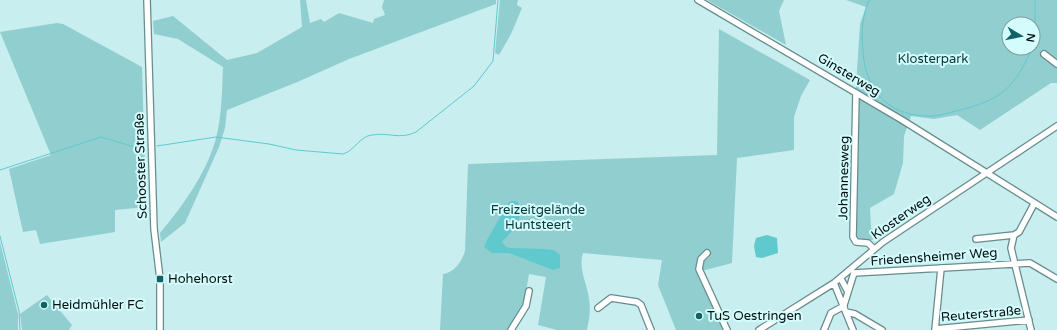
<svg xmlns="http://www.w3.org/2000/svg" width="1057" height="330" font-family="'Varela Round',sans-serif">
<style>
.green{fill:#91ced0;fill-rule:evenodd}
.water{fill:#60c9cd}
.lines{fill:none;stroke-linecap:round;stroke-linejoin:round}
.stream{stroke:#60c9cd;stroke-width:1}
.minor-casing{stroke:#688c8d;stroke-width:8}
.minor{stroke:#fff;stroke-width:5.5}
.poi-dot{fill:#116265;stroke:#d5fcfd;stroke-width:1.5}
.labels{text-anchor:middle;dominant-baseline:central;stroke-width:4;stroke-linejoin:round;paint-order:stroke}
.park-label{font-size:13px;fill:#04383a;stroke:#d5fcfd}
.street-label{font-size:13px;fill:#030e0f;stroke:#d5fcfd}
.poi-label{font-size:13px;fill:#030e0f;stroke:#d5fcfd;text-anchor:start}
</style>
<rect width="100%" height="100%" fill="#c8eeef"/>
<path class="green" d="M300 0H306L310 23 321 19 324 22 339 13 373 23 374 19 385 15 382 7 384 0H496V4L349 59 295 83 227 110 225 128 219 147 185 223 161 242 160 233C184 205 212 165 218 129 222 109 222 88 223 67L178 39 154 34 153 21 173 16 227 60 257 53 302 27Z
M500 0H518L517 5 522 8 511 34 499 55 495 53Z
M707 0H784L779 11 786 45Z
M846 0H1057V83H1051L980 130 957 115 934 119 911 116 904 136 903 163 894 194 870 208 871 228 879 236 872 240 852 238 856 86 860 24 866 7ZM1009 24H1033V48H1009Z
M57 23 63 24 142 67 146 207 115 210V232L40 244 36 230 23 232 9 169 51 155 0 32Z
M719 29 810 80 801 96 794 117V150L737 158 732 263 698 272 724 330H676L658 285 662 260 583 253C578 270 587 282 589 299 591 310 589 319 587 330H557L538 325 546 277 529 274 524 303 508 330H440L443 274C454 273 462 261 465 251L468 164 717 155Z
M0 242 18 314V330H0Z
M47 295 72 325 69 330H22L20 314Z"/>
<path class="water" d="M512 201H517C528 216 511 232 502 242L506 247 511 248 545 249 554 250 560 255V268L553 270 509 253H492L484 247 487 240 508 203Z
M767 235 777 238 778 253 762 258 756 257 754 246 756 238Z"/>
<g class="lines">
<path class="stream" d="M869 0C862 17 861 33 863 51 865 92 891 118 933 116 941 116 949 112 957 111 972 107 991 102 1004 91 1016 81 1026 63 1032 48
M1033 46 1035 35V0
M157 146 216 137 269 144 296 150 343 154C354 151 360 136 372 135 388 132 400 140 416 132L474 86 493 61 498 0
M0 170 101 137 135 147 145 148
M0 236 19 311 20 330"/>
<g class="minor-casing">
<path id="minor" d="M147 0 154 229 160 279V330
M698 0 902 120 1057 217
M1044 54 1057 64
M856 93 853 237 856 242 868 243 874 249
M976 239 1014 235
M707 253 701 259 699 269 727 330
M854 273 1030 263 1057 279
M841 279 848 292
M834 283 853 330
M844 305 854 273
M598 308 611 298 637 302 641 305 651 330
M846 312 855 314 882 330
M935 329 1029 320
M511 330 526 306 529 291
M759 330 834 283 883 242 1057 126
M824 330 831 313 844 306
M935 330 941 268
M1031 330 1011 248 1014 235 1019 232 1034 204"/>
</g>
<use href="#minor" class="minor"/>
</g>
<g class="poi-dot">
<rect x="156" y="275" width="8" height="8" rx="2"/>
<circle cx="44" cy="305" r="4"/>
<circle cx="699" cy="316" r="4"/>
</g>
<g class="labels">
<g class="park-label">
<text x="933" y="59">Klosterpark</text>
<text x="538" y="210">Freizeitgelände<tspan x="538" dy="15">Huntsteert</tspan></text>
</g>
<g class="street-label">
<text transform="translate(849 75) rotate(31)">Ginsterweg</text>
<text transform="translate(141 166) rotate(-92)">Schooster Straße</text>
<text transform="translate(844 178) rotate(-89)">Johannesweg</text>
<text transform="translate(901 217) rotate(-35)">Klosterweg</text>
<text transform="translate(934 257) rotate(-4)">Friedensheimer Weg</text>
<text transform="translate(981 314) rotate(-5)">Reuterstraße</text>
</g>
<g class="poi-label">
<text x="168" y="279">Hohehorst</text>
<text x="52" y="305">Heidmühler FC</text>
<text x="707" y="316">TuS Oestringen</text>
</g>
</g>
<g transform="translate(1021 36) rotate(100)"><circle r="19" fill="#d5fcfd" stroke="#819d9e"/>
<path d="M0-3L7 15L0 10L-7 15Z" fill="#116265"/>
<text y="-6" font-size="11" font-weight="bold" text-anchor="middle" fill="#030e0f">N</text>
</g>
</svg>
